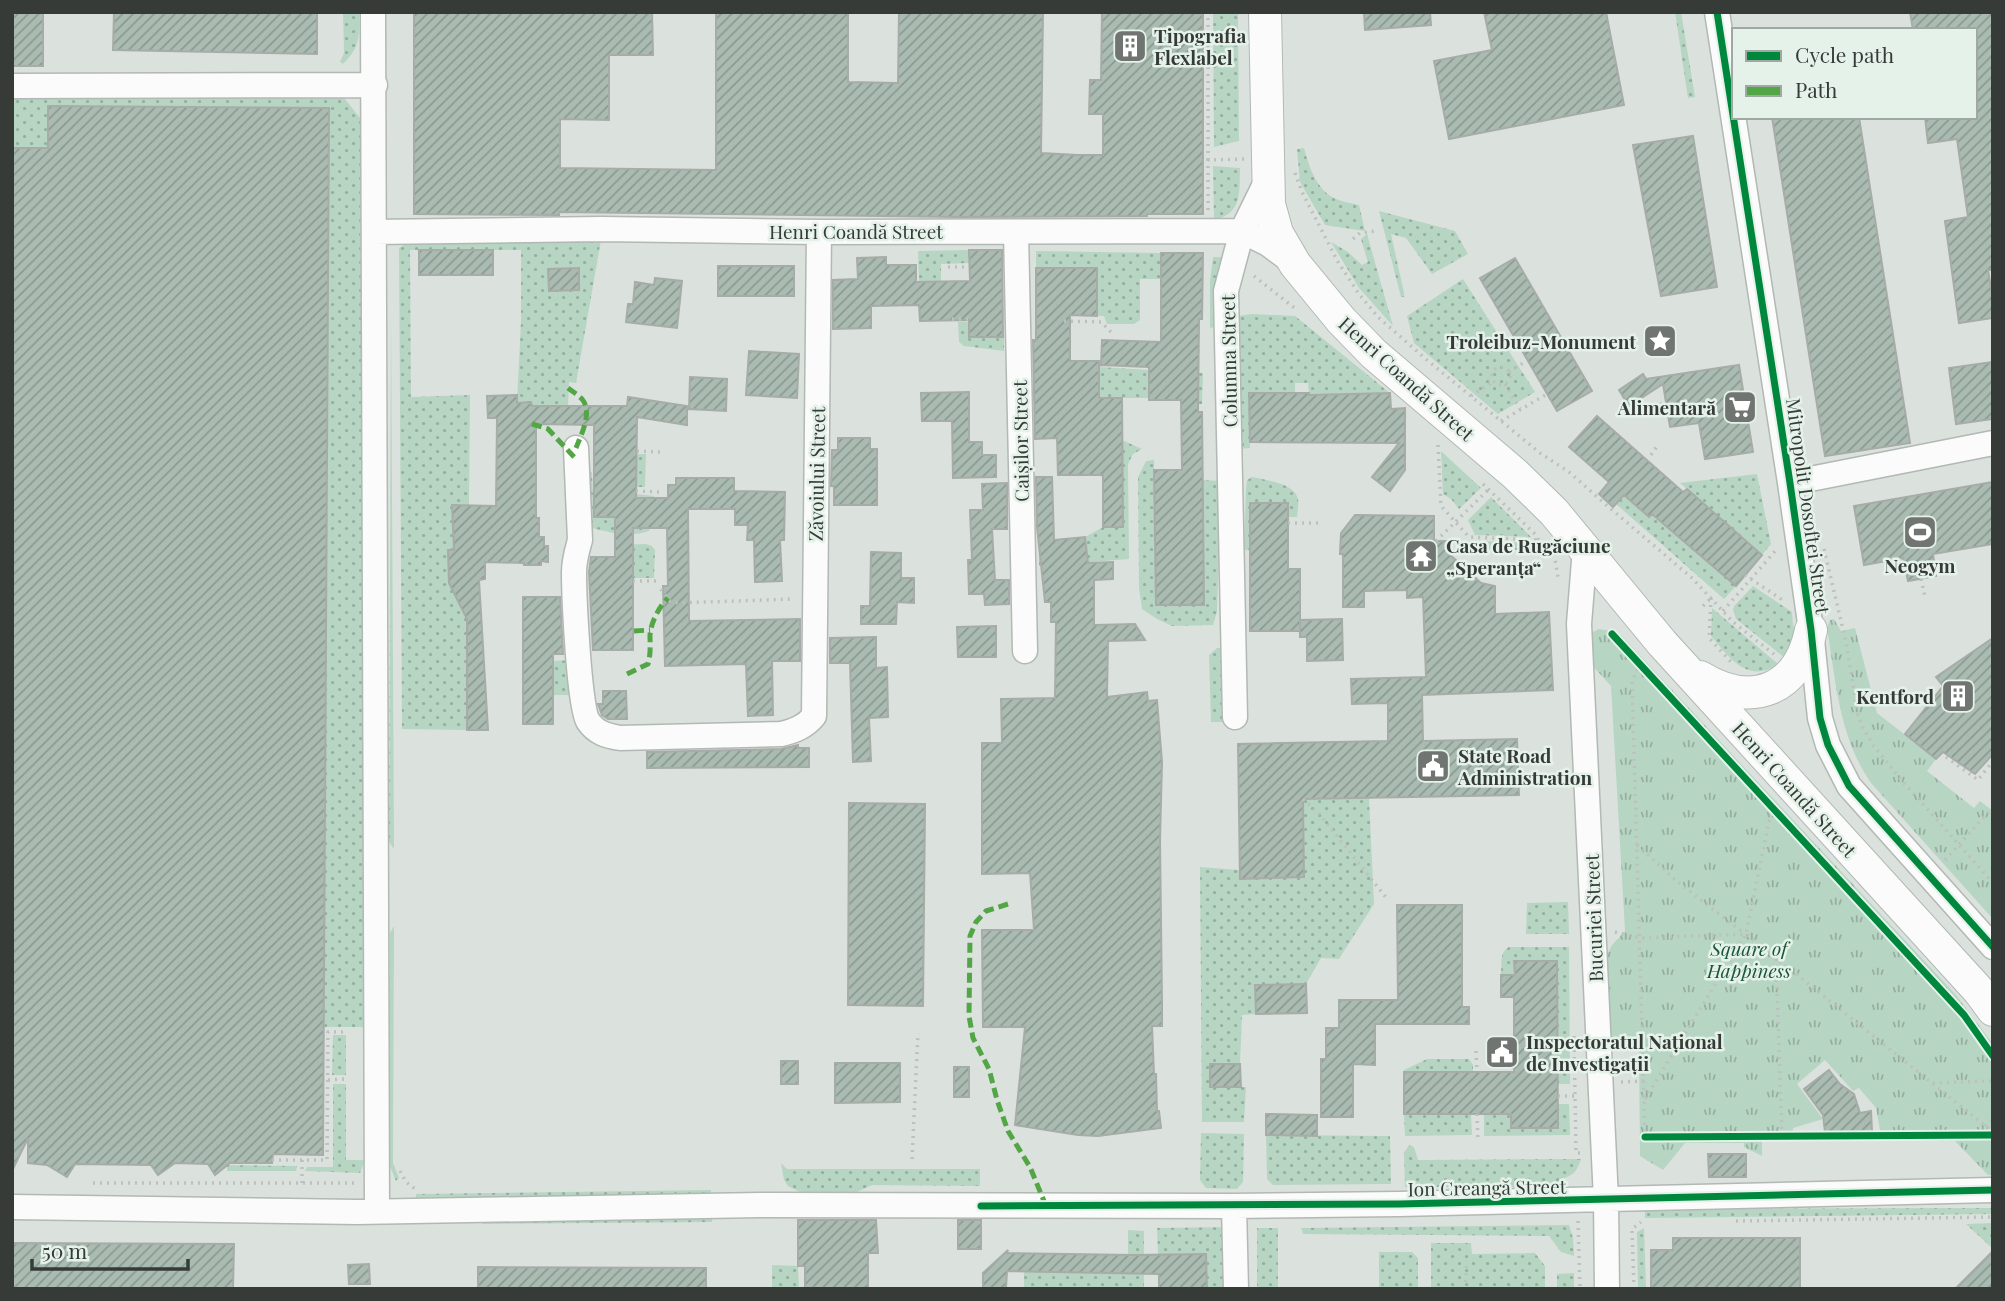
<svg xmlns="http://www.w3.org/2000/svg" width="2005" height="1301" font-family="'Playfair Display',serif">
<style>
.grass{fill:url(#grass-dots)}
.park{fill:url(#park-tufts)}
.building{fill:url(#building-hatch);stroke:#a7aca8;stroke-width:2}
.lines{fill:none;stroke-linecap:round;stroke-linejoin:round}
.minor-casing{stroke:#b2b8b4;stroke-width:27}
.major-casing{stroke:#b2b8b4;stroke-width:34}
.path{stroke:#bdc0be;stroke-width:3.5;stroke-dasharray:2 5;stroke-linecap:butt}
.minor{stroke:#fafbfa;stroke-width:24}
.major{stroke:#fafbfa;stroke-width:32}
.quiet{stroke:#53a645;stroke-width:5;stroke-dasharray:10 5;stroke-linecap:butt}
.cycleway-casing{stroke:#e5f2ea;stroke-width:11}
.cycleway{stroke:#00873e;stroke-width:7}
.labels{text-anchor:middle;dominant-baseline:central;stroke-width:5;stroke-linejoin:round;paint-order:stroke}
.poi-label{font-size:19px;font-weight:bold;fill:#363b37;stroke:#e5f2ea;text-anchor:start}
.street-label{font-size:19px;fill:#363b37;stroke:#e5f2ea}
.park-label{font-size:19px;font-style:italic;fill:#1a5639;stroke:#e5f2ea}
</style>
<defs>
<pattern id="grass-dots" width="8" height="8" patternUnits="userSpaceOnUse" patternTransform="scale(1.75)"><rect width="8" height="8" fill="#b7d5c3"/><path d="M2 2h.1M6 6h.1" fill="none" stroke="#96ae9f" stroke-width="1.8" stroke-linecap="round"/></pattern>
<pattern id="park-tufts" width="24" height="20" patternUnits="userSpaceOnUse" patternTransform="scale(1.75)"><rect width="24" height="20" fill="#b7d5c3"/><path d="M3 7l-1-3M5 7V3M7 7l1-3M15 17l-1-3M17 17v-4M19 17l1-3" fill="none" stroke="#96ae9f"/></pattern>
<pattern id="building-hatch" width="6" height="6" patternUnits="userSpaceOnUse" patternTransform="scale(1.75)"><rect width="6" height="6" fill="#aabcb1"/><path d="M-1 1l2-2M0 6l6-6M5 7l2-2" fill="none" stroke="#8b9a91"/></pattern>
</defs>
<rect width="100%" height="100%" fill="#dbe2dd"/>
<path class="grass" d="M343 12H359C359 37 361 46 343 64L340 62 344 53Z
M1213 12H1238L1239 141 1214 147Z
M1675 12H1681L1695 97 1688 98Z
M12 92 335 93 345 99 360 118 365 1027H324L329 109 49 106 48 148H12Z
M1304 148C1309 167 1317 191 1336 199 1343 202 1352 203 1359 205L1365 231 1325 225 1300 182 1297 149Z
M1213 166 1240 168C1239 193 1243 213 1214 220Z
M1379 211 1455 231 1468 254 1432 274 1406 238 1391 234 1404 293V297H1401Z
M1367 234 1393 326 1359 288 1331 242 1348 252 1362 265 1368 262 1361 239Z
M412 240H601L576 383 569 382 568 407 532 406 531 402 517 403 521 320V250H410L411 397 470 395 469 506H453L454 550H448L449 583 467 619V730L402 729 399 248Z
M969 250V263L941 264V282H919L918 251Z
M1036 251 1161 253V279H1140V320L1134 324H1107L1104 316H1097L1096 269 1036 268Z
M1213 257H1221L1220 326 1210 328V281Z
M1463 279 1535 392 1498 414 1414 343 1407 316Z
M391 309 394 849 389 842Z
M1252 314 1295 316 1390 393 1309 395 1308 383H1295V393H1250V448L1240 449 1238 316Z
M958 322H969L970 337H1004V351L964 346 959 342Z
M1099 367 1203 373 1202 404H1181V400L1149 381V398H1103V477L1100 476Z
M1122 440 1142 449 1133 454 1128 464 1129 559 1039 566V542L1087 556 1085 537 1103 527Z
M1441 451 1481 488 1459 509 1451 499 1443 494Z
M637 454H646L645 487H637Z
M1154 460 1156 605 1204 604 1202 480 1221 481 1217 612 1213 625 1172 626 1157 619 1142 609 1139 588 1138 477 1146 461Z
M582 471 592 472 594 517H615V528H643V518L636 494 654 496C657 507 653 521 649 531 629 538 605 532 586 526Z
M1757 474 1771 544 1762 555 1680 483Z
M1252 477C1265 480 1295 483 1298 499 1299 505 1297 512 1297 517H1288V503L1250 550H1244L1246 488 1247 480Z
M1624 495 1649 517 1652 514 1736 586 1724 599 1616 504Z
M1491 497 1531 537 1475 535 1468 520Z
M1480 541 1531 543 1530 550 1484 549Z
M646 544 652 546 655 550 654 578H633V557H616V545Z
M1753 586 1792 612 1793 626 1797 629 1785 658 1736 619 1733 609 1735 605Z
M1712 608 1778 664C1748 685 1729 657 1711 636Z
M1217 648H1227V722H1211L1209 655Z
M569 660 571 695H553V661Z
M1369 798 1374 904 1339 959 1321 958 1306 984 1255 986 1256 1014 1242 1015 1240 1064 1210 1065 1211 1087H1246L1244 1122H1202L1200 867 1240 870 1241 879 1304 877 1303 799Z
M1568 902 1569 934H1526L1527 903Z
M394 926 393 1163 399 1178 396 1181 389 1164 390 933Z
M1509 947H1569L1570 1084H1558L1557 961H1515V975H1501C1502 965 1499 952 1509 947Z
M333 1035H346V1075H332Z
M1427 1059H1469L1473 1065V1072H1404V1070Z
M333 1084H346V1160H365L360 1173 305 1171 307 1167H333Z
M1558 1104H1569L1570 1135 1484 1136V1114L1511 1106 1512 1128H1558Z
M1404 1114H1471L1472 1135 1405 1136Z
M1201 1133 1244 1134 1243 1182 1237 1189 1206 1188 1200 1180Z
M1266 1135 1390 1136 1391 1184 1273 1185 1267 1179Z
M1409 1145 1414 1147 1418 1160 1581 1159C1576 1174 1573 1175 1559 1180V1187H1405L1404 1153Z
M781 1163 787 1169H980V1186L872 1185 853 1194 802 1193 788 1186 784 1180Z
M227 1165 297 1166 296 1171H227Z
M711 1190V1195L416 1198V1194Z
M1993 1208V1214L1645 1218V1209Z
M712 1218V1222L482 1224 481 1220Z
M1993 1223V1249L1966 1224Z
M1569 1225 1573 1238 1574 1256 1561 1252 1549 1236 1303 1234 1301 1228Z
M1229 1227 1230 1289H1207L1206 1254H1158L1157 1228Z
M1257 1228H1278V1289H1257Z
M1644 1228 1646 1289H1638L1637 1232Z
M1128 1230 1144 1231V1289H1024V1271L1134 1273V1254H1128Z
M1431 1243H1471L1472 1254 1535 1253 1545 1266V1289H1431Z
M1379 1252H1412L1418 1258V1289H1379Z
M772 1265 798 1266 799 1289H772Z
M1574 1273V1289H1557V1274Z"/>
<path class="park" d="M1834 619 1841 631 1855 628 1877 713 1936 759 1927 771 1974 808 1980 801 1993 811V919L1871 783C1839 737 1836 682 1827 628L1830 620Z
M1599 629 1611 631 1621 635 1956 995 1993 1044V1175H1988L1955 1141H1882L1876 1108 1859 1088 1853 1091 1825 1060 1797 1084 1823 1119 1793 1128V1140H1762V1156L1744 1147V1143H1685L1663 1170 1640 1156 1639 1052 1611 1039 1606 956 1612 945 1625 931 1611 686 1590 663 1591 633Z"/>
<path class="building" d="M12 12H43V66H12Z
M114 12H317V54L113 50Z
M414 12H652L653 55H609V120L560 119V168L716 170V12H848V82L898 83 899 12H1043L1041 153 1078 155H1103V114H1089L1090 80H1101L1102 12H1203V214H1147V216L958 217 559 212V215L414 214Z
M1364 12H1430L1431 25 1365 30Z
M1484 12H1606L1624 105 1449 139 1434 61 1492 50Z
M1910 12H1993V270H1988L1993 300V318L1959 323 1945 221 1968 217 1957 139 1928 143 1925 117H1975V30H1913Z
M48 106 329 108 323 1155 273 1154 272 1163H230L215 1175 208 1164 175 1163 158 1175 151 1165 75 1164 67 1177 47 1165 28 1163V1138L12 1171V148H48Z
M1772 117H1859L1910 443 1825 456Z
M1693 136 1717 287 1661 296 1633 145Z
M419 250H493V275H419Z
M969 250H1002L1003 337H969V320L920 321 919 305 871 306V328L833 329V280L858 279 857 258 886 257V265H916V282L970 281Z
M1161 253H1203L1202 319H1199L1198 412H1202L1204 605H1156L1154 470H1182L1181 400H1149V367L1101 365 1102 340 1161 342Z
M1515 258 1592 391 1557 411 1480 278Z
M718 266H794V296H718Z
M579 268V290L549 291 548 269Z
M1036 268H1097V316L1070 315V361H1099V398H1122L1123 527H1103V475H1058L1057 438 1035 439 1033 340H1036Z
M655 278 682 281 677 328 626 322 628 304H633L635 282 654 285Z
M749 351 799 354 797 398 746 395Z
M1993 362V419L1956 424 1949 368Z
M1739 365 1753 452 1705 459 1699 423 1670 427 1663 384 1629 406 1619 390 1643 374 1646 379Z
M690 377 727 379 726 411 689 409Z
M969 392V442H982V455H996V477L953 478 952 421H922L921 393Z
M1249 393H1309V395L1390 393 1391 409 1405 408V470L1390 491 1372 477 1399 443 1250 442Z
M517 395V403L531 402 532 406H627L628 397 687 406V425L637 417 636 498H668V485H676V478H734V491L785 492 784 540H780L782 581 755 582 754 540H747L748 525H735V509H688L689 621 800 619V661H772L773 715 748 716 746 664 665 666 663 586H668L667 528H633V650H593L589 572 591 557H615V517H594V425L536 424V518H539V537H544V546H548V562L541 561V565H524V563L485 562V579L479 580 488 730H467V619L449 583 448 550H454L452 505 496 506 497 418H488L487 396Z
M1597 416 1683 492 1687 489 1762 555 1736 586 1652 514 1649 517 1624 495 1613 507 1599 494 1609 482 1569 447Z
M838 438H870V449H877V505H834V486H831L832 450H838Z
M1036 477H1052L1054 540 1085 537 1088 563 1113 562V579L1094 580V625L1135 624 1145 640 1108 641 1107 697 1147 692 1148 701 1157 700 1162 762 1160 840 1162 1003V1026H1152L1154 1074H1156L1157 1111H1159L1161 1128 1098 1136 1078 1135 1015 1125 1025 1027H983L982 930H1034L1030 873 982 874V743H1002L1001 699 1055 698 1056 622H1051V602H1045L1037 527Z
M1993 482V544L1933 554 1936 576 1908 581 1903 558 1864 565 1854 506Z
M1007 483V529H992L995 580H1009V604L985 605 984 594H969L968 560H972L970 510H983L982 484Z
M1250 503H1288V569H1300V631H1250Z
M1355 515 1434 516V541H1447V552L1481 583 1495 586V614L1549 612 1553 690 1422 695 1423 741 1517 739 1519 795 1303 799 1304 877 1240 879 1238 744 1388 741V703L1352 704 1351 679 1426 677 1423 597 1407 598V590L1364 591V607H1343V554H1340L1341 533Z
M871 552 901 553V578H914V603L897 602 896 624H861V606H870Z
M523 597H560L563 654H553V724H523Z
M1342 619 1343 660 1307 661V637H1300V620Z
M996 626V657H958L957 627Z
M876 637V668L887 667 888 717 869 718 871 761 853 762 850 663H830V638Z
M1993 638V754L1975 774 1943 752 1936 759 1905 734 1943 686 1936 677Z
M603 691H626L627 719H608L602 715 598 704H603Z
M798 745V748H809V767L647 768V752L781 749Z
M849 803 925 804 923 1006 848 1005Z
M1397 905H1462V1007H1469V1024H1375V1065L1353 1064V1117H1321V1059H1326V1028H1339V1000H1398Z
M1514 961H1557L1558 1128H1511V1114H1404V1072H1514V997H1501V975H1515Z
M1306 984 1307 1013 1256 1014 1255 985Z
M781 1061H798V1084H781Z
M835 1063H900V1102L835 1103Z
M1210 1064H1240L1241 1087H1210Z
M954 1067H969V1097H954Z
M1829 1070 1840 1084 1854 1094 1860 1113 1871 1111 1872 1131 1825 1132 1823 1115 1804 1089Z
M1266 1114 1317 1115V1136L1266 1135Z
M1708 1154H1746V1177H1709Z
M798 1220H876L878 1253H868V1289H805V1266H798Z
M958 1220H981V1249H958Z
M1673 1238H1800V1289H1651V1250H1673Z
M12 1243 234 1244 233 1289H12Z
M1008 1250 1007 1253 1134 1255 1206 1254 1207 1289H1159V1274L1007 1271 1006 1289H983V1273Z
M1993 1251V1289H1955Z
M369 1264 370 1284H349L348 1265Z
M478 1267 706 1268V1289H478Z"/>
<g class="lines">
<g class="minor-casing">
<path id="minor" d="M373 12 377 1211
M1717 12 1790 483 1811 630 1820 718 1828 745 1849 786 1993 947
M12 86 375 85
M374 232 601 229 819 232 1242 231 1268 244 1291 261
M1016 232 1025 651
M576 448 580 540C577 551 574 560 574 572 574 594 579 708 588 721 596 733 607 736 620 738L781 734C794 731 805 727 814 716L819 232
M1790 483 1993 443
M1585 548 1579 624 1606 1200 1607 1289
M1235 717 1226 291 1242 231 1268 178
M1234 1206 1236 1289
M12 1207 357 1212 760 1205 1234 1206 1399 1204 1993 1190"/>
</g>
<g class="major-casing">
<path id="major" d="M1265 12 1269 204 1277 233 1295 264 1341 320 1374 354 1515 474 1554 512 1662 643 1979 991 1993 1010
M1700 677C1752 709 1799 690 1811 630"/>
</g>
<path class="path" d="M1208 160V12
M1295 173 1302 192 1338 262 1359 294 1378 317 1427 360 1540 453 1569 472 1604 503 1692 578 1733 622 1775 655
M1208 210V160L1244 159
M1353 239 1360 233 1376 231
M948 267H969
M1254 276 1297 310
M952 319H969
M1064 321 1101 322 1112 333
M1492 376a9 9 0 1 1 18 0a9 9 0 1 1-18 0Z
M1509 372 1523 363
M1505 384 1520 409
M1471 396 1494 381
M1619 413 1666 403
M1501 421 1547 394
M1438 445 1441 506 1469 537 1538 540
M637 451 660 452
M1651 455 1657 446
M1483 484 1537 536 1541 549
M636 491 660 492
M1288 523H1318
M1436 541 1490 488
M1824 549 1846 642 1858 716 1863 728 1873 745 1904 783 1993 883
M1554 554 1558 577
M1745 575 1784 601
M1921 579 1925 597
M633 581H661
M661 589 670 601 679 603 792 599
M1711 598 1709 638 1733 664
M1703 606 1711 598
M1723 611 1777 549
M1641 663 1632 681 1645 1137
M1946 757 1978 780 1993 761
M1303 799 1321 816 1388 900
M1637 845 1680 884 1744 933
M1945 860 1992 808
M1615 932 1640 938 1746 934 1993 1132
M1776 959 1782 1136
M1574 1036 1576 1153H1584
M1476 1051 1477 1072
M328 1080 346 1079
M1621 1082 1644 1081
M1933 1083 1993 1081
M1558 1096H1574
M1645 1099 1746 934 1772 807
M1477 1114 1478 1141
M1985 1126 1993 1120
M912 1159 918 1033
M272 1160H327L328 1032H346
M400 1171 406 1182 415 1189
M93 1183H355
M302 1183V1160
M1578 1221 1580 1289
M1736 1221 1993 1217
M1465 1289 1467 1261
M1634 1289 1632 1229 1641 1222"/>
<use href="#minor" class="minor"/>
<use href="#major" class="major"/>
<path class="quiet" d="M568 388C573 392 578 395 582 399 593 412 581 435 576 448
M532 424 548 429 576 459
M634 631 650 630
M627 674 648 664C651 654 650 644 650 635 651 622 659 607 668 598
M1008 904 986 911 976 922 970 936 969 1016 973 1038 989 1069 997 1100 1008 1131 1030 1167 1046 1206"/>
<g class="cycleway-casing">
<path id="cycleway" d="M1717 12 1790 483 1811 630 1820 718 1828 745 1849 786 1993 947
M1612 634 1964 1015 1993 1056
M1645 1137 1993 1135
M981 1206 1399 1204 1993 1190"/>
</g>
<use href="#cycleway" class="cycleway"/>
</g>
<defs>
<g id="building-square" transform="scale(1.75)"><rect x="-9" y="-9" width="18" height="18" rx="4" fill="#707571" stroke="#e5f2ea"/><path d="M-4-6H4V6H1V3H-1V6H-4ZM-2.5-4.3h1.7v1.8h-1.7ZM.8-4.3h1.7v1.8H.8ZM-2.5-1h1.7V.8h-1.7ZM.8-1h1.7V.8H.8Z" fill="#fff"/></g>
<g id="sight-square" transform="scale(1.75)"><rect x="-9" y="-9" width="18" height="18" rx="4" fill="#707571" stroke="#e5f2ea"/><path d="M0-6L1.8-2.2L6-1.7L2.9 1.2L3.7 5.4L0 3.3L-3.7 5.4L-2.9 1.2L-6-1.7L-1.8-2.2Z" fill="#fff"/></g>
<g id="supermarket-square" transform="scale(1.75)"><rect x="-9" y="-9" width="18" height="18" rx="4" fill="#707571" stroke="#e5f2ea"/><path d="M-6-5.5h2.5l.6 2H6L4.5 2H-2.5L-4.4-4H-6ZM-1.5 3.2a1.3 1.3 0 1 0 .1 0ZM3 3.2a1.3 1.3 0 1 0 .1 0Z" fill="#fff"/></g>
<g id="stadium-square" transform="scale(1.75)"><rect x="-9" y="-9" width="18" height="18" rx="4" fill="#707571" stroke="#e5f2ea"/><path d="M0-5a6.5 5 0 1 0 0 10a6.5 5 0 1 0 0-10ZM-3.5-1.8h7v3.6h-7Z" fill="#fff"/></g>
<g id="temple-square" transform="scale(1.75)"><rect x="-9" y="-9" width="18" height="18" rx="4" fill="#707571" stroke="#e5f2ea"/><path d="M0-6L5-2H3V0L6.5 2.5H4V6H1.5V3h-3V6H-4V2.5H-6.5L-3 0V-2H-5Z" fill="#fff"/></g>
<g id="civic-square" transform="scale(1.75)"><rect x="-9" y="-9" width="18" height="18" rx="4" fill="#707571" stroke="#e5f2ea"/><path d="M-.6-6.5H3V-4.5H.6V-3L4-1V1h2V6H-6V1h2V-1L-.6-3ZM-1.2 2.5V6h2.4V2.5Z" fill="#fff"/></g>
</defs>
<g fill-rule="evenodd">
<use href="#building-square" x="1130" y="46"/>
<use href="#sight-square" x="1660" y="341"/>
<use href="#supermarket-square" x="1740" y="407"/>
<use href="#stadium-square" x="1920" y="532"/>
<use href="#temple-square" x="1421" y="556"/>
<use href="#building-square" x="1958" y="696"/>
<use href="#civic-square" x="1433" y="766"/>
<use href="#civic-square" x="1502" y="1052"/>
</g>
<g class="labels">
<g class="poi-label">
<text x="1154" y="35">Tipografia<tspan x="1154" dy="22">Flexlabel</tspan></text>
<text x="1636" y="341" text-anchor="end">Troleibuz-Monument</text>
<text x="1716" y="407" text-anchor="end">Alimentară</text>
<text x="1446" y="545">Casa de Rugăciune<tspan x="1446" dy="22">„Speranța“</tspan></text>
<text x="1920" y="565" text-anchor="middle">Neogym</text>
<text x="1934" y="696" text-anchor="end">Kentford</text>
<text x="1458" y="755">State Road<tspan x="1458" dy="22">Administration</tspan></text>
<text x="1526" y="1041">Inspectoratul Național<tspan x="1526" dy="22">de Investigații</tspan></text>
</g>
<g class="street-label">
<text x="856" y="231">Henri Coandă Street</text>
<text transform="translate(1228 361) rotate(-91)">Columna Street</text>
<text transform="translate(1407 378) rotate(42)">Henri Coandă Street</text>
<text transform="translate(1020 441) rotate(-91)">Caișilor Street</text>
<text transform="translate(816 474) rotate(-89)">Zăvoiului Street</text>
<text transform="translate(1809 506) rotate(82)">Mitropolit Dosoftei Street</text>
<text transform="translate(1795 789) rotate(48)">Henri Coandă Street</text>
<text transform="translate(1593 918) rotate(-92)">Bucuriei Street</text>
<text transform="translate(1487 1187) rotate(-1)">Ion Creangă Street</text>
</g>
<g class="park-label">
<text x="1749" y="948">Square of<tspan x="1749" dy="22">Happiness</tspan></text>
</g>
</g>
<rect width="2005" height="1301" fill="none" stroke="#363b37" stroke-width="28"/>
<rect x="1732" y="28" width="245" height="91" fill="#e5f2ea" stroke="#9fa9a2" stroke-width="2"/>
<rect x="1746" y="51" width="35" height="10" fill="#00873e" stroke="#9fa9a2" stroke-width="2"/>
<text x="1795" y="63" font-size="21" fill="#363b37">Cycle path</text>
<rect x="1746" y="86" width="35" height="10" fill="#53a645" stroke="#9fa9a2" stroke-width="2"/>
<text x="1795" y="98" font-size="21" fill="#363b37">Path</text>
<path d="M32 1259v10h156v-10" fill="none" stroke="#363b37" stroke-width="3.5"/>
<text x="42" y="1259" font-size="21" fill="#363b37" stroke="#e5f2ea" stroke-width="5" paint-order="stroke">50 m</text>
</svg>
